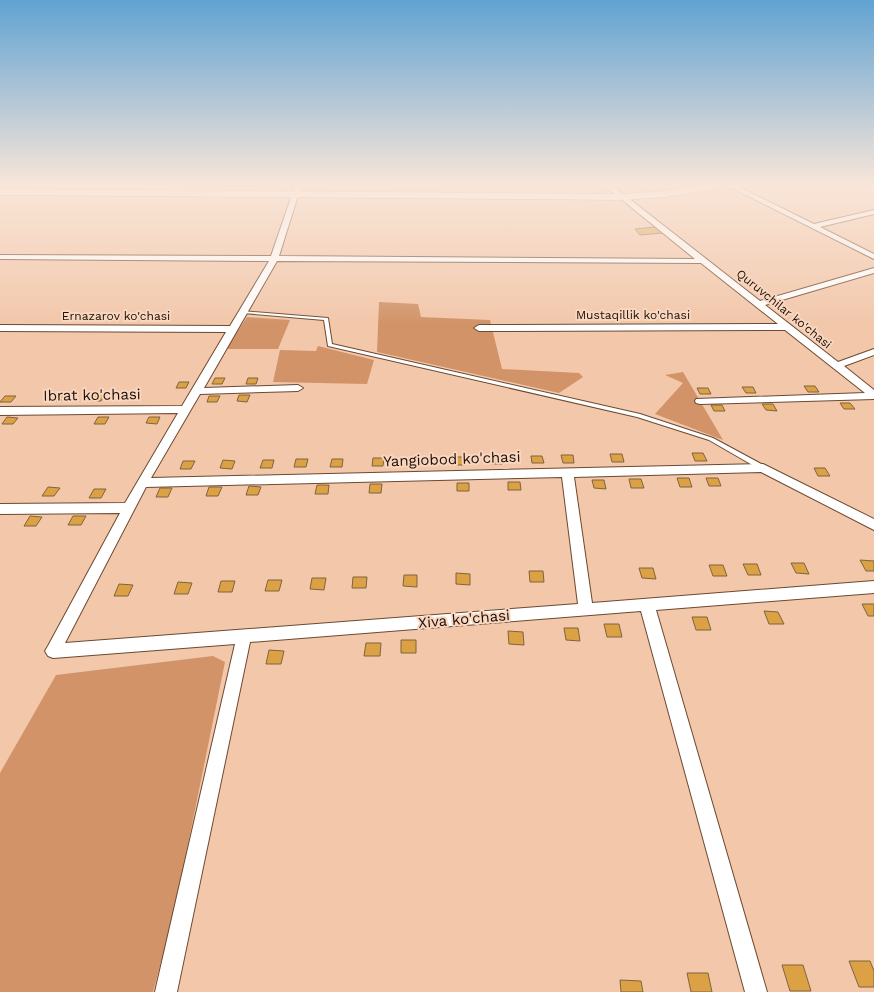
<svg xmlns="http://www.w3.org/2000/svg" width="874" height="992" font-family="'Work Sans',sans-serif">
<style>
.green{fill:#d19367}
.building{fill:#dca144;stroke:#7f643f}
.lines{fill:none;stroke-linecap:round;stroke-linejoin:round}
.lane-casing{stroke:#6d4930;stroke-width:2}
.street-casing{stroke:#6d4930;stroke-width:2}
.secondary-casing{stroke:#6d4930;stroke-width:1}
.lane{fill:#fff;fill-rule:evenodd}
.street{fill:#fff;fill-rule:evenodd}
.secondary{fill:#fff;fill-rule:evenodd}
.labels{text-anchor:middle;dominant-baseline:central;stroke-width:4;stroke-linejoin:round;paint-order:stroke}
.far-street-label{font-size:12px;fill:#1d0f05;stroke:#f9d6bf}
.street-label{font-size:15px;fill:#1d0f05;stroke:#f9d6bf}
</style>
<rect width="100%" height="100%" fill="#f2c7aa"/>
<path class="green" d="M379 302 418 304 421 317 490 320 502 369 579 373 583 377 559 393 377 352Z
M247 317 290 320 278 349H226Z
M318 346 374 360 367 384 273 382 280 350 316 351Z
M683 372 723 440 655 414 683 383 665 375Z
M213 656 225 662 174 913 153 992H0V773L56 675Z"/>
<path class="building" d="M655 227 663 233 640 235 635 229Z
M215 378H225L222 384H212Z
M248 378H258L256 384H246Z
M179 382H189L186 388H176Z
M804 386H815L819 392H808Z
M742 387H753L756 393H746Z
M697 388H708L711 394H700Z
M94 394H105L101 401H90Z
M55 395H65L61 401H51Z
M239 395H250L247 402 237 401Z
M5 396H16L11 402H0Z
M209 396H220L217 402H207Z
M840 403H850L855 409H844Z
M762 404H773L777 411 766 410Z
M711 405H722L725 411H714Z
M7 417 18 418 13 424H2Z
M98 417H109L105 424H94Z
M149 417H160L157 424 146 423Z
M692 453H703L707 461H695Z
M610 454H622L624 462H612Z
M561 455H573L574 463H563Z
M490 456H502V464H491Z
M531 456H542L544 463H532Z
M453 457H465V465H453Z
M373 458H384L383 466H372Z
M410 458H421V465H409Z
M296 459H308L306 467H294Z
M332 459H343L342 467H330Z
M223 460 235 461 232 469 220 468Z
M263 460H274L272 468H260Z
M183 461H195L191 469H180Z
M814 468H825L830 476H818Z
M677 478H689L692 487H680Z
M706 478H718L721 486H709Z
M629 479H641L644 488H631Z
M592 480H604L606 489 594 488Z
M508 482H520L521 490H508Z
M457 483H469V491H457Z
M370 484H382L381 493H369Z
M317 485H329L328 494H315Z
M249 486 261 487 258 495H246Z
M48 487 60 488 54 496H42Z
M209 487H222L218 496H206Z
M160 488H172L168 497H156Z
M94 489H106L101 498H89Z
M30 516 42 517 36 526H24Z
M73 516H86L81 525H68Z
M860 560 874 561V571H866Z
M791 563H804L809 574 796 573Z
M743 564H757L761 575H748Z
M709 565H723L727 576H713Z
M639 568H653L656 579 642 578Z
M529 571H543L544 582H530Z
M456 573 470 574V585L456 584Z
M404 575H417V587L403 586Z
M353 577H367L366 588H352Z
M312 578H326L324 590 310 589Z
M268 580H282L279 591H265Z
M221 581H235L232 592H218Z
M178 582 192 583 188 594H174Z
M119 584 133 585 128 596H114Z
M862 604H874V616H868Z
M764 611 778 612 784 624H769Z
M692 617H707L711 630H696Z
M604 624H619L622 637H607Z
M564 628H578L580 641 566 640Z
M508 631 523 632 524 645 509 644Z
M401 640H416V653H401Z
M366 643H381L380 656H364Z
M269 650 284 651 281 664H266Z
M849 961H870L874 971V987H859Z
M782 965H803L811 991H790Z
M687 973H708L712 992H691Z
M620 980 641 981 643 992H621Z"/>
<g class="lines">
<g class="lane-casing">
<path id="lane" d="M241 311 328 318 332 344 640 414 713 438 765 466 766 468 765 470H761L709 440 637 417 328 346 324 320 243 313H241Z"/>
</g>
<g class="street-casing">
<path id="street" d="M295 186H301L279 256 695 259 605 186H613L760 301 874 268V273L765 305 838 362 874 349V355L844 366 874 390V399L700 404 696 403 695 401 696 399 865 393 785 330 479 331 474 328 479 325 778 324 701 263 277 261 204 388 298 385 303 388 298 391 200 394 151 478 763 464 874 519V530L761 472 574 477 592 603 874 581V593L656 610 767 992H745L641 611 250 642 177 992H155L235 644 53 658 48 656 45 651 48 646 120 513 0 514V504L125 503 178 413 0 415V407L182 406 226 332 0 331V325L230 326 269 261 0 259V255L271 256ZM562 477 578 604 65 643 146 487Z
M728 186H737L814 224 874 210V214L820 227 874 254V259Z"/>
</g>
<g class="secondary-casing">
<path id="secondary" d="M694 186H720L715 189 666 197 623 200 0 195V189L623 194 666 191Z"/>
</g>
<use href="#lane" class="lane"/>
<use href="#street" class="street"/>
<use href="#secondary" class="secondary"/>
</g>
<linearGradient id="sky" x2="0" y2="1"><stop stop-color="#61a3d3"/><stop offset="0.57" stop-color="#f9e6d9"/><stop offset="1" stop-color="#f9e6d9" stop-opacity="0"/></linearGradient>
<rect width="874" height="325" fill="url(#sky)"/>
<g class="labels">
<g class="far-street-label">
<text transform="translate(784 309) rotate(39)">Quruvchilar ko'chasi</text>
<text x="633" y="315">Mustaqillik ko'chasi</text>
<text x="116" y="316">Ernazarov ko'chasi</text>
</g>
<g class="street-label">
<text transform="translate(92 395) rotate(-1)">Ibrat ko'chasi</text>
<text transform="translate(452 459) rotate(-2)">Yangiobod ko'chasi</text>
<text transform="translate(464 619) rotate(-5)">Xiva ko'chasi</text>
</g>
</g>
</svg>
